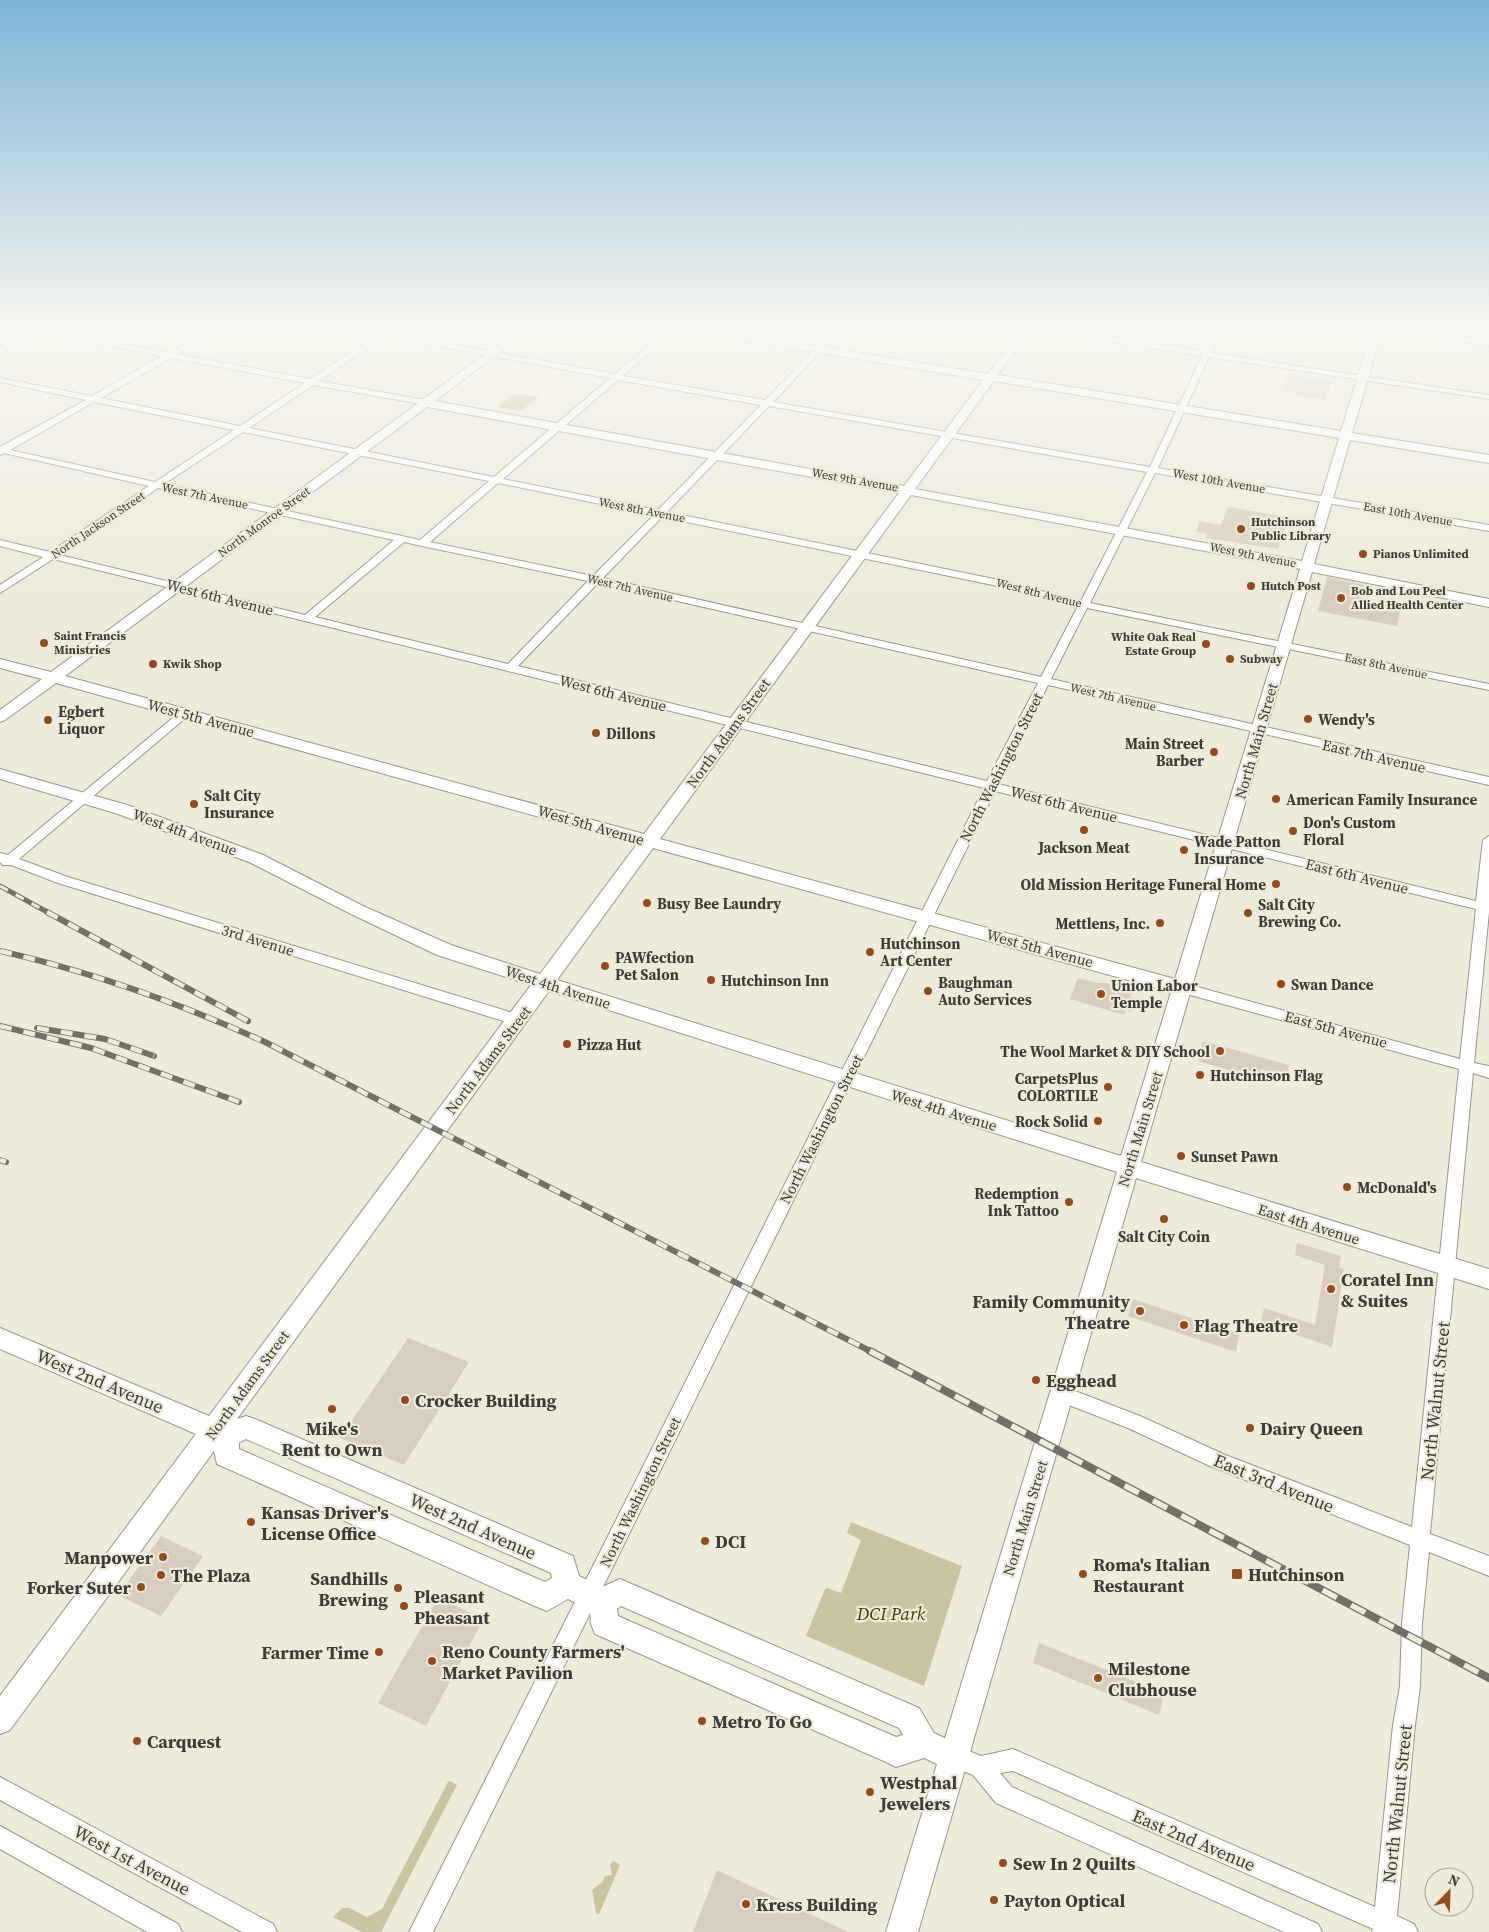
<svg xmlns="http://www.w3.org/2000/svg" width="1489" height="1932" font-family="'Source Serif 4',serif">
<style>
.green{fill:#cac4a3}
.building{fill:#d8cec0}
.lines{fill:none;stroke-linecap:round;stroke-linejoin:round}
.street-casing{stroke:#999687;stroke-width:2}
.secondary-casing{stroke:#999687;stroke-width:2}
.street{fill:#fff;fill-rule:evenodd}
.secondary{fill:#fff;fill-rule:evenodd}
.rail-far2-casing{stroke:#727067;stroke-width:5}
.rail-far1-casing{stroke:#727067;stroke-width:6}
.rail-casing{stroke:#727067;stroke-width:8}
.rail-far2{stroke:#eeebdb;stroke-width:3;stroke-dasharray:9;stroke-linecap:butt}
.rail-far1{stroke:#eeebdb;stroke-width:4.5;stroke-dasharray:12;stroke-linecap:butt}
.rail{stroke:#eeebdb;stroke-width:5.5;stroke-dasharray:16;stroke-linecap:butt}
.poi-dot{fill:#914d20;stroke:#eeebdb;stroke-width:2}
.labels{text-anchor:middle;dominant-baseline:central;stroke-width:4.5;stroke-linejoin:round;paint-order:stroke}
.far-street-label{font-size:12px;fill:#3d3c36;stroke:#eeebdb}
.far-poi-label{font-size:12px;font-weight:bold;fill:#3d3c36;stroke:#eeebdb;text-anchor:start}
.street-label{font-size:15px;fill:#3d3c36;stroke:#eeebdb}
.poi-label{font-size:15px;font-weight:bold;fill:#3d3c36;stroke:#eeebdb;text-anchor:start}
.near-poi-label{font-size:18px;font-weight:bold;fill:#3d3c36;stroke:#eeebdb;text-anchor:start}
.near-street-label{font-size:18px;fill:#3d3c36;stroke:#eeebdb}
.near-park-label{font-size:18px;font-style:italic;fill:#423902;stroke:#eeebdb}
</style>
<rect width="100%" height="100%" fill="#eeebdb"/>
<path class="green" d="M516 393 539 397 521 411 497 407Z
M851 1522 962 1566 924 1686 806 1636 825 1589 827 1588 841 1593 861 1540 847 1533Z
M450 1781 457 1785 381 1932H362L333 1917 342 1908H349L367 1917 382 1909 448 1782Z
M614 1861 620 1865 599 1914 596 1913 592 1890 602 1882 605 1876 612 1875 610 1864Z"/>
<path class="building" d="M1289 374 1332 382 1326 398 1325 400 1294 395 1295 393 1282 391Z
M1228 507 1288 517 1278 549 1206 538 1207 534 1196 532 1200 521 1221 525Z
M1327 577 1364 585 1360 603 1400 611 1397 626 1318 611Z
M1078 978 1098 983H1107L1132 992 1130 997 1136 998 1131 1012 1126 1010 1124 1015 1070 999Z
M1203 1041 1289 1065 1287 1076 1261 1069 1259 1079 1198 1061Z
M1297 1243 1341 1256 1339 1268 1344 1269 1332 1347 1261 1323 1264 1308 1315 1325 1325 1265 1295 1255Z
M1133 1299 1239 1334 1236 1352 1128 1316Z
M408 1338 469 1362 404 1465 340 1438Z
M161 1536 203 1556 161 1616 118 1595Z
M438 1598 484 1619 426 1726 378 1703Z
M1039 1643 1164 1693 1159 1715 1033 1663Z
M717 1870 732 1877 848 1932H693Z"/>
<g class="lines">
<g class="street-casing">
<path id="street" d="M14 327H42L45 330 168 353 214 327H222L177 354 310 379 377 335 344 329 341 327 382 331 388 329 392 331 390 333 615 374 671 327H678L623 376 765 400 837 327H844L773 402 1150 467 1202 356 1027 329 1024 327H1039L1204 351 1216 327H1222L1211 353 1489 395V399L1209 357 1158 468 1489 525V531L1155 473 1090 603 1489 684V690L1087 608 1051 679 1489 777V785L1048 685 998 784 1476 901 1483 840 1489 836V912L1474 1063 1489 1066V1078L1473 1073 1430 1534 1489 1556V1576L1429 1552 1422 1623 1420 1686 1415 1725 1397 1916 1414 1924 1418 1932H1372L1373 1929 1013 1771 1000 1773 1012 1787 1318 1924 1322 1932H1284L996 1803 973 1775 946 1764 943 1756 946 1748 954 1745 981 1756 1013 1749 1375 1907 1393 1725 1400 1686 1402 1623 1410 1545 1210 1466 1128 1428 1056 1400 1053 1394 1056 1388 1062 1386 1140 1416 1223 1454 1412 1527 1459 1069 1183 993 1176 988 1183 983 1460 1059 1476 909 995 791 433 1932H409L984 788 53 559 0 593V585L43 557 0 546V540L50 552 149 486 4 453 0 455V447L86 400 0 382V378L92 396 162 356 40 333 0 353V348L31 332ZM385 336C460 350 535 365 610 378L494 477 249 428 313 385 428 405 429 403 425 400 319 381ZM171 358 305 383 240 426 101 398ZM618 380 761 405 658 510 503 479ZM94 402 234 430 155 482 10 450ZM769 406 1147 472 1081 601 994 579 667 512ZM243 432 489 481 420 540 164 484ZM498 483 654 515 593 576 430 542ZM158 488 394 540 305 615 60 555ZM662 517 993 585 1078 606 1041 677 603 578ZM404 542 422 546 588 581 508 664 315 617ZM598 583 1038 683 987 781 518 666Z
M185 710 191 713 189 715 19 859 68 877 523 1016 525 1020 523 1024H513L58 883 11 865H3L0 862V853L8 855 181 711Z
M0 1777 273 1924 277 1932H242L0 1800Z
M0 1826 178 1924 182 1932H147L0 1849Z"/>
</g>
<g class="secondary-casing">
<path id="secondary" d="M522 327H533L435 401 904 486 983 380 683 330 678 327H699L988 374 1023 327H1033L998 375 1341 431 1372 330 1367 327H1391L1489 340V346L1382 331 1352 433 1489 455V463L1350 440 1314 564 1489 599V607L1312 572 1141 1162 1489 1269V1289L1136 1178 918 1932H886L937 1764 924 1758 896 1767 886 1762 595 1634 591 1624 590 1610 568 1599 547 1611 537 1607 217 1464 214 1451 10 1730 0 1734V1696L196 1434 0 1349V1328L209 1416 531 985 437 955 351 914 249 862 115 813 0 779V769L127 805 261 854 363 906 451 945 540 974 637 844 56 683 5 720 0 722V710L42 679 0 668V659L51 672ZM994 381 1339 438 1302 561 915 489ZM427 407 899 493 644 834 65 676ZM911 495 1300 569 1175 979 660 839ZM653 848 1171 992 1121 1156 557 980ZM549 991 1117 1172 945 1738 934 1733 919 1708 620 1579 602 1587 579 1576 573 1556 255 1419 246 1416 237 1419ZM246 1439 551 1573 552 1578 545 1582 239 1449V1443ZM621 1606 899 1728 903 1735 896 1737 618 1616 617 1609Z"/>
</g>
<use href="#street" class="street"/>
<use href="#secondary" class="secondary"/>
<g class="rail-far2-casing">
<path id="rail-far2" d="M0 886 49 913"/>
</g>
<g class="rail-far1-casing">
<path id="rail-far1" d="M47 912 248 1021
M0 951C92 972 179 1003 265 1042L872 1352
M0 1026 91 1048 239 1102
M37 1028 105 1039 154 1056
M0 1160 6 1162"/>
</g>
<g class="rail-casing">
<path id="rail" d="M870 1351 1489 1678"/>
</g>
<use href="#rail-far2" class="rail-far2"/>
<use href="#rail-far1" class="rail-far1"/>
<use href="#rail" class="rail"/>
</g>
<linearGradient id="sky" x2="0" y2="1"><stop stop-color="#7db4d5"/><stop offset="0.55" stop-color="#f7f6ef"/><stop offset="1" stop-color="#f7f6ef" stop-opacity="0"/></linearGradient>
<rect width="1489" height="597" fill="url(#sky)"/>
<g class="poi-dot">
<circle cx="1241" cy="529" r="5"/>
<circle cx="1363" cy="554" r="5"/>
<circle cx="1251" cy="586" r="5"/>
<circle cx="1341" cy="598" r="5"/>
<circle cx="44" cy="643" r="5"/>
<circle cx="1206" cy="644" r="5"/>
<circle cx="1230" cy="659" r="5"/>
<circle cx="153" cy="664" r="5"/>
<circle cx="1308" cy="719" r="5"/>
<circle cx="48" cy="720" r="5"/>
<circle cx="596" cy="733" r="5"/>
<circle cx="1214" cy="752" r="5"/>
<circle cx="1276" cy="799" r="5"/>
<circle cx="194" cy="804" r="5"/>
<circle cx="1084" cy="830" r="5"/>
<circle cx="1293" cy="831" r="5"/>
<circle cx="1184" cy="850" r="5"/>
<circle cx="1276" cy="884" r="5"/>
<circle cx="647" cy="903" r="5"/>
<circle cx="1248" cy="913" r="5"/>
<circle cx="1160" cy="923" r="5"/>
<circle cx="870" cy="952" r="5"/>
<circle cx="605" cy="966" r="5"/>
<circle cx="711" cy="980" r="5"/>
<circle cx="1281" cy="984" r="5"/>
<circle cx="928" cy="991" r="5"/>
<circle cx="1101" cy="994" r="5"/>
<circle cx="567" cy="1044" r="5"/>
<circle cx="1220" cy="1051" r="5"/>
<circle cx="1200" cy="1075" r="5"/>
<circle cx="1108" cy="1087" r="5"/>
<circle cx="1098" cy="1121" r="5"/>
<circle cx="1181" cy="1156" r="5"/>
<circle cx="1347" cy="1187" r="5"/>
<circle cx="1069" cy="1202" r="5"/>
<circle cx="1164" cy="1219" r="5"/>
<circle cx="1331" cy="1289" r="5"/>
<circle cx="1140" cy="1311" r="5"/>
<circle cx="1184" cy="1325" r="5"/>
<circle cx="1036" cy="1380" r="5"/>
<circle cx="405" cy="1400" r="5"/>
<circle cx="332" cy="1409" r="5"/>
<circle cx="1250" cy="1428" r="5"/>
<circle cx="251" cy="1522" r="5"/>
<circle cx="705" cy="1541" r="5"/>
<circle cx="163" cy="1557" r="5"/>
<circle cx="1083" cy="1574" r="5"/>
<rect x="1231" y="1568" width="12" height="12" rx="2.5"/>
<circle cx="161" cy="1575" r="5"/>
<circle cx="141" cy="1587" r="5"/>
<circle cx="398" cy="1588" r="5"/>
<circle cx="404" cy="1606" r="5"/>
<circle cx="379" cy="1652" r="5"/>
<circle cx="432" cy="1661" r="5"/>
<circle cx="1098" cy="1678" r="5"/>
<circle cx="702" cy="1721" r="5"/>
<circle cx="137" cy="1741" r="5"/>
<circle cx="870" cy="1792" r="5"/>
<circle cx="1003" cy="1863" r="5"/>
<circle cx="994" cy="1900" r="5"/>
<circle cx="746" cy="1904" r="5"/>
</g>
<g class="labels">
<g class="far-street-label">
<text transform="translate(855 480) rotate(10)">West 9th Avenue</text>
<text transform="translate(1219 481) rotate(10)">West 10th Avenue</text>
<text transform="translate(205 496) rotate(12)">West 7th Avenue</text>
<text transform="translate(642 510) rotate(11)">West 8th Avenue</text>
<text transform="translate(1408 514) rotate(10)">East 10th Avenue</text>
<text transform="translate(264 522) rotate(-36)">North Monroe Street</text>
<text transform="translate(98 525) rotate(-34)">North Jackson Street</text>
<text transform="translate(1253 555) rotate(11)">West 9th Avenue</text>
<text transform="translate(630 588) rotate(13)">West 7th Avenue</text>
<text transform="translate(1039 593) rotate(14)">West 8th Avenue</text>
<text transform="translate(1386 666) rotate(12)">East 8th Avenue</text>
<text transform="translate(1113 697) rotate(13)">West 7th Avenue</text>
</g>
<g class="far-poi-label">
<text x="1251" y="522">Hutchinson<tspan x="1251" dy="14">Public Library</tspan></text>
<text x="1373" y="554">Pianos Unlimited</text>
<text x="1261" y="586">Hutch Post</text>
<text x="1351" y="591">Bob and Lou Peel<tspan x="1351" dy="14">Allied Health Center</tspan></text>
<text x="54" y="636">Saint Francis<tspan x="54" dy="14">Ministries</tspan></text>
<text x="1196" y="637" text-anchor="end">White Oak Real<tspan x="1196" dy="14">Estate Group</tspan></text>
<text x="1240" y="659">Subway</text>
<text x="163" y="664">Kwik Shop</text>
</g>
<g class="street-label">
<text transform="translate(220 597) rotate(14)">West 6th Avenue</text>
<text transform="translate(613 693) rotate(14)">West 6th Avenue</text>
<text transform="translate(201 718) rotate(15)">West 5th Avenue</text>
<text transform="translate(728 733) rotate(-54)">North Adams Street</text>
<text transform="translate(1256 741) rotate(-74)">North Main Street</text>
<text transform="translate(1374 756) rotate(13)">East 7th Avenue</text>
<text transform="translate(1001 767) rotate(-63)">North Washington Street</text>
<text transform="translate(1064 804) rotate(14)">West 6th Avenue</text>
<text transform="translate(591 825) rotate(16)">West 5th Avenue</text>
<text transform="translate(185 832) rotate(20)">West 4th Avenue</text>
<text transform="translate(1357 876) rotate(14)">East 6th Avenue</text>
<text transform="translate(258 940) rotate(17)">3rd Avenue</text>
<text transform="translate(1040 948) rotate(15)">West 5th Avenue</text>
<text transform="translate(558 987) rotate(18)">West 4th Avenue</text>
<text transform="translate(1336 1029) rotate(15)">East 5th Avenue</text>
<text transform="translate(488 1060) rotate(-53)">North Adams Street</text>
<text transform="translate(944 1110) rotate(17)">West 4th Avenue</text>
<text transform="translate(821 1129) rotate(-63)">North Washington Street</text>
<text transform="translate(1140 1129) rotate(-73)">North Main Street</text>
<text transform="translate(1309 1224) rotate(17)">East 4th Avenue</text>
<text transform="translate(247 1385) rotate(-54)">North Adams Street</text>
<text transform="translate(640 1492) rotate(-64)">North Washington Street</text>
<text transform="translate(1025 1518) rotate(-73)">North Main Street</text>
</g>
<g class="poi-label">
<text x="58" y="711">Egbert<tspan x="58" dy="17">Liquor</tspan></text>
<text x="1318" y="719">Wendy's</text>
<text x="606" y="733">Dillons</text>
<text x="1204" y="743" text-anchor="end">Main Street<tspan x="1204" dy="17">Barber</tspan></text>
<text x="204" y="795">Salt City<tspan x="204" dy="17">Insurance</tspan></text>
<text x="1286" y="799">American Family Insurance</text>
<text x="1303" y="822">Don's Custom<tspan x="1303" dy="17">Floral</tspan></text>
<text x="1194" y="841">Wade Patton<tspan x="1194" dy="17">Insurance</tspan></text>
<text x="1084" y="847" text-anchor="middle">Jackson Meat</text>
<text x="1266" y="884" text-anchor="end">Old Mission Heritage Funeral Home</text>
<text x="657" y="903">Busy Bee Laundry</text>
<text x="1258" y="904">Salt City<tspan x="1258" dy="17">Brewing Co.</tspan></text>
<text x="1150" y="923" text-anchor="end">Mettlens, Inc.</text>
<text x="880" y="943">Hutchinson<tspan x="880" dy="17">Art Center</tspan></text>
<text x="615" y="957">PAWfection<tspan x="615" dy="17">Pet Salon</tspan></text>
<text x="721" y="980">Hutchinson Inn</text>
<text x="938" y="982">Baughman<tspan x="938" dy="17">Auto Services</tspan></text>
<text x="1291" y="984">Swan Dance</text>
<text x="1111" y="985">Union Labor<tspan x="1111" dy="17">Temple</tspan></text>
<text x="577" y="1044">Pizza Hut</text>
<text x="1210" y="1051" text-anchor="end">The Wool Market &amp; DIY School</text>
<text x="1210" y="1075">Hutchinson Flag</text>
<text x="1098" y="1078" text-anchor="end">CarpetsPlus<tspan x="1098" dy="17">COLORTILE</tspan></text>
<text x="1088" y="1121" text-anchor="end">Rock Solid</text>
<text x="1191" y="1156">Sunset Pawn</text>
<text x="1357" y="1187">McDonald's</text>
<text x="1059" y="1193" text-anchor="end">Redemption<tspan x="1059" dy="17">Ink Tattoo</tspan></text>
<text x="1164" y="1236" text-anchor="middle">Salt City Coin</text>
</g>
<g class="near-poi-label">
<text x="1341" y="1279">Coratel Inn<tspan x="1341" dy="21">&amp; Suites</tspan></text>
<text x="1130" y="1301" text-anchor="end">Family Community<tspan x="1130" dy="21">Theatre</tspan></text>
<text x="1194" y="1325">Flag Theatre</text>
<text x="1046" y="1380">Egghead</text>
<text x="415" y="1400">Crocker Building</text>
<text x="332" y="1428" text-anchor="middle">Mike's<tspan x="332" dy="21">Rent to Own</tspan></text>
<text x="1260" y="1428">Dairy Queen</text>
<text x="261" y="1512">Kansas Driver's<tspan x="261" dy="21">License Office</tspan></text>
<text x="715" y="1541">DCI</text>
<text x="153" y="1557" text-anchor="end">Manpower</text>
<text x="1093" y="1564">Roma's Italian<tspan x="1093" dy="21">Restaurant</tspan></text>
<text x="1248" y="1574">Hutchinson</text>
<text x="171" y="1575">The Plaza</text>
<text x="388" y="1578" text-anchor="end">Sandhills<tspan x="388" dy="21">Brewing</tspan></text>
<text x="131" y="1587" text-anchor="end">Forker Suter</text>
<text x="414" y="1596">Pleasant<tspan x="414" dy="21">Pheasant</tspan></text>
<text x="442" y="1651">Reno County Farmers'<tspan x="442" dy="21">Market Pavilion</tspan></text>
<text x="369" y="1652" text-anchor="end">Farmer Time</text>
<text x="1108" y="1668">Milestone<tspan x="1108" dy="21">Clubhouse</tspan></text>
<text x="712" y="1721">Metro To Go</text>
<text x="147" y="1741">Carquest</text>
<text x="880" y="1782">Westphal<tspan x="880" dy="21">Jewelers</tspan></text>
<text x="1013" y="1863">Sew In 2 Quilts</text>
<text x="1004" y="1900">Payton Optical</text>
<text x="756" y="1904">Kress Building</text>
</g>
<g class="near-street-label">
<text transform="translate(100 1381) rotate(23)">West 2nd Avenue</text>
<text transform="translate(1435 1401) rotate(-84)">North Walnut Street</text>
<text transform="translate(1274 1483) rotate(22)">East 3rd Avenue</text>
<text transform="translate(473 1526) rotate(24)">West 2nd Avenue</text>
<text transform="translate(1397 1804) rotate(-84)">North Walnut Street</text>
<text transform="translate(1194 1840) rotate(23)">East 2nd Avenue</text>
<text transform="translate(132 1860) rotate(28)">West 1st Avenue</text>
</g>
<g class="near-park-label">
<text x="891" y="1613">DCI Park</text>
</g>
</g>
<g transform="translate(1449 1892) rotate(23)"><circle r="24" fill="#eeebdb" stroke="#a7a599"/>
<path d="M0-4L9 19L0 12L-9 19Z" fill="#914d20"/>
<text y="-8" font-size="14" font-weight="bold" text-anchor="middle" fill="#3d3c36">N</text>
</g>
</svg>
